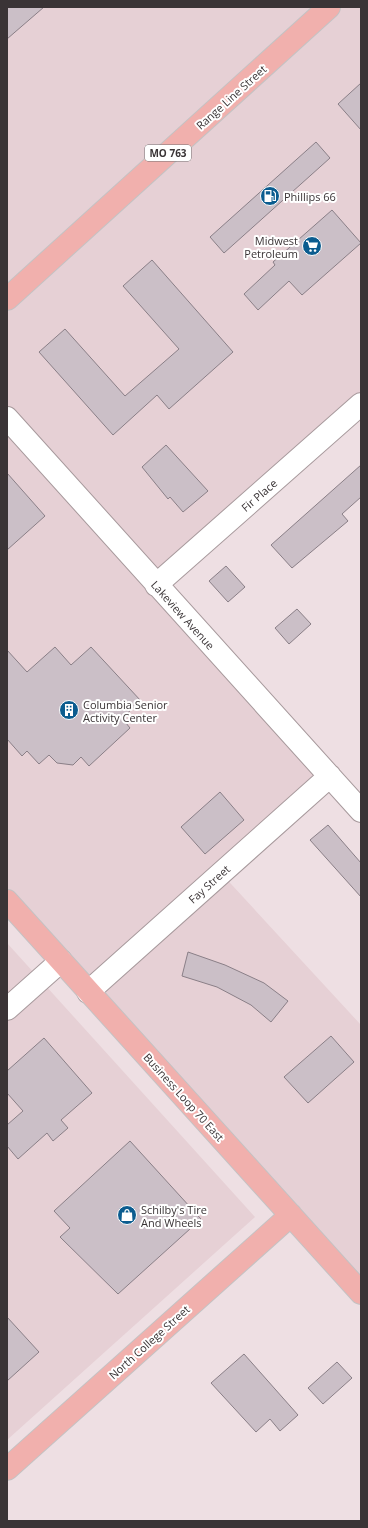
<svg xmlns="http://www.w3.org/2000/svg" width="368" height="1528" font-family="'Open Sans',sans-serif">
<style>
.built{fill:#e6d0d5}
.building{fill:#cbbfc7;stroke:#8a7f87}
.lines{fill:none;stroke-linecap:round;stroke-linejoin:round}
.minor-casing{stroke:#a7999c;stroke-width:24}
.major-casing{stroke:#c4c2c3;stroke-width:24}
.minor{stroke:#fff;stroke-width:22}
.major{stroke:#f1b0ad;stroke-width:22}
.labels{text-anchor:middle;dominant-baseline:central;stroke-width:4;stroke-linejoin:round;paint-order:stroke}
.shield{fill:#fff;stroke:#757172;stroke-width:1}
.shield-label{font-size:10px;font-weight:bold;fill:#3a3436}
.street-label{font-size:11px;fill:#3a3436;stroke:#fff}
.poi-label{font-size:11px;fill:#3a3436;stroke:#fff;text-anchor:start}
</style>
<rect width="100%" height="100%" fill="#eedfe3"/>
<path class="built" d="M7 7H323L7 293Z
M334 7H361V403L155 585 326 775 220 872 361 1025V1287L7 894V299Z
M7 943 255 1217 7 1440Z"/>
<path class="building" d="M7 7H44L7 39Z
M361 83V130L338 104Z
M316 142 330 158 224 253 210 237Z
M332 210 361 243 302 295 289 281 258 310 244 294 275 265 273 262Z
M152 260 233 352 169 409 157 395 113 435 39 352 65 329 125 396 179 349 123 286Z
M166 445 208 491 183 512 170 497 168 499 142 467Z
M361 465V497L342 514 348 521 292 568 271 545Z
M7 473 45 516 7 550Z
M226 566 245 587 228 602 209 581Z
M297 609 311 624 289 644 275 628Z
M55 647 71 665 91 647 141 701 122 718 130 728 89 766 81 757 73 765 57 763 49 755 39 764 27 751 22 756 7 739V650L27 672Z
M220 792 244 820 205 854 181 827Z
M328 825 361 863V897L310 840Z
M188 952 225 965 264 983 288 1001 271 1022 251 1005 217 987 182 976Z
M331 1036 354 1062 308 1103 284 1077Z
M44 1038 92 1093 61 1120 68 1128 53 1141 47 1133 18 1159 7 1146V1125L23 1111 7 1093V1071Z
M130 1141 201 1219 118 1294 60 1237 70 1228 54 1211Z
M7 1317 39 1352 7 1381Z
M244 1354 298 1415 280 1431 270 1419 256 1432 211 1383Z
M337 1362 352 1378 323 1404 308 1388Z"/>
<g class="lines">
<g class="minor-casing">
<path id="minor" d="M7 418 361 811
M156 585 361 404
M88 992 330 776
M7 1009 61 961"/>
</g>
<g class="major-casing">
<path id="major" d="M7 299 329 7
M7 901 361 1293
M7 1469 291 1215"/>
</g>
<use href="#minor" class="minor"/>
<use href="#major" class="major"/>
</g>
<defs>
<g id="fuel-disc" transform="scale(1)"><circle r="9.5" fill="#0b5c8f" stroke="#fff"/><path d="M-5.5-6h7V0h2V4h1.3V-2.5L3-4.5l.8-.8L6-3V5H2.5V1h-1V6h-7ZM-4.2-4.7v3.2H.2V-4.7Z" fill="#fff"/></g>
<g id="supermarket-disc" transform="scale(1)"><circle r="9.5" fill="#0b5c8f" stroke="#fff"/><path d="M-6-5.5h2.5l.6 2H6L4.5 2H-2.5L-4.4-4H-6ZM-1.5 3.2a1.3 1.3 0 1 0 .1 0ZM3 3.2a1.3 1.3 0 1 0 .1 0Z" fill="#fff"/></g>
<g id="building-disc" transform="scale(1)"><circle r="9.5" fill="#0b5c8f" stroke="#fff"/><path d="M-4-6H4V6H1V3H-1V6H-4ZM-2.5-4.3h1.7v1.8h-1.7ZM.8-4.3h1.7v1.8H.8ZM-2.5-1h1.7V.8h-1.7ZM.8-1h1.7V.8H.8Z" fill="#fff"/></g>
<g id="shop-disc" transform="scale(1)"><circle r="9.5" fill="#0b5c8f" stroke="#fff"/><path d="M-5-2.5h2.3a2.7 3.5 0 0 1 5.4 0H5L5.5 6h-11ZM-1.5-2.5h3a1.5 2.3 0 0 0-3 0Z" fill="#fff"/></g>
</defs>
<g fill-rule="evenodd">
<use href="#fuel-disc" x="270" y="196"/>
<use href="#supermarket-disc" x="312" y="246"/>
<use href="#building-disc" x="69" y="710"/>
<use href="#shop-disc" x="127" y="1215"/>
</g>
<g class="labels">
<rect class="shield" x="145" y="145" width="46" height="16" rx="3"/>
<g class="shield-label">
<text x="168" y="153">MO 763</text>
</g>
<g class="street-label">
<text transform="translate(231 97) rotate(-42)">Range Line Street</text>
<text transform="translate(259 495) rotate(-41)">Fir Place</text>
<text transform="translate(183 615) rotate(48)">Lakeview Avenue</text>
<text transform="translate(209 884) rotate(-42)">Fay Street</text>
<text transform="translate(184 1097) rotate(48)">Business Loop 70 East</text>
<text transform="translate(149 1342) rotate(-42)">North College Street</text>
</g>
<g class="poi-label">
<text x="284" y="196">Phillips 66</text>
<text x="298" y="240" text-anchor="end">Midwest<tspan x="298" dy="13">Petroleum</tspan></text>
<text x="83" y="704">Columbia Senior<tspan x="83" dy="13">Activity Center</tspan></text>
<text x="141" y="1209">Schilby's Tire<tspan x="141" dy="13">And Wheels</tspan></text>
</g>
</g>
<rect width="368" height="1528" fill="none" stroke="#3a3436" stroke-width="16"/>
</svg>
